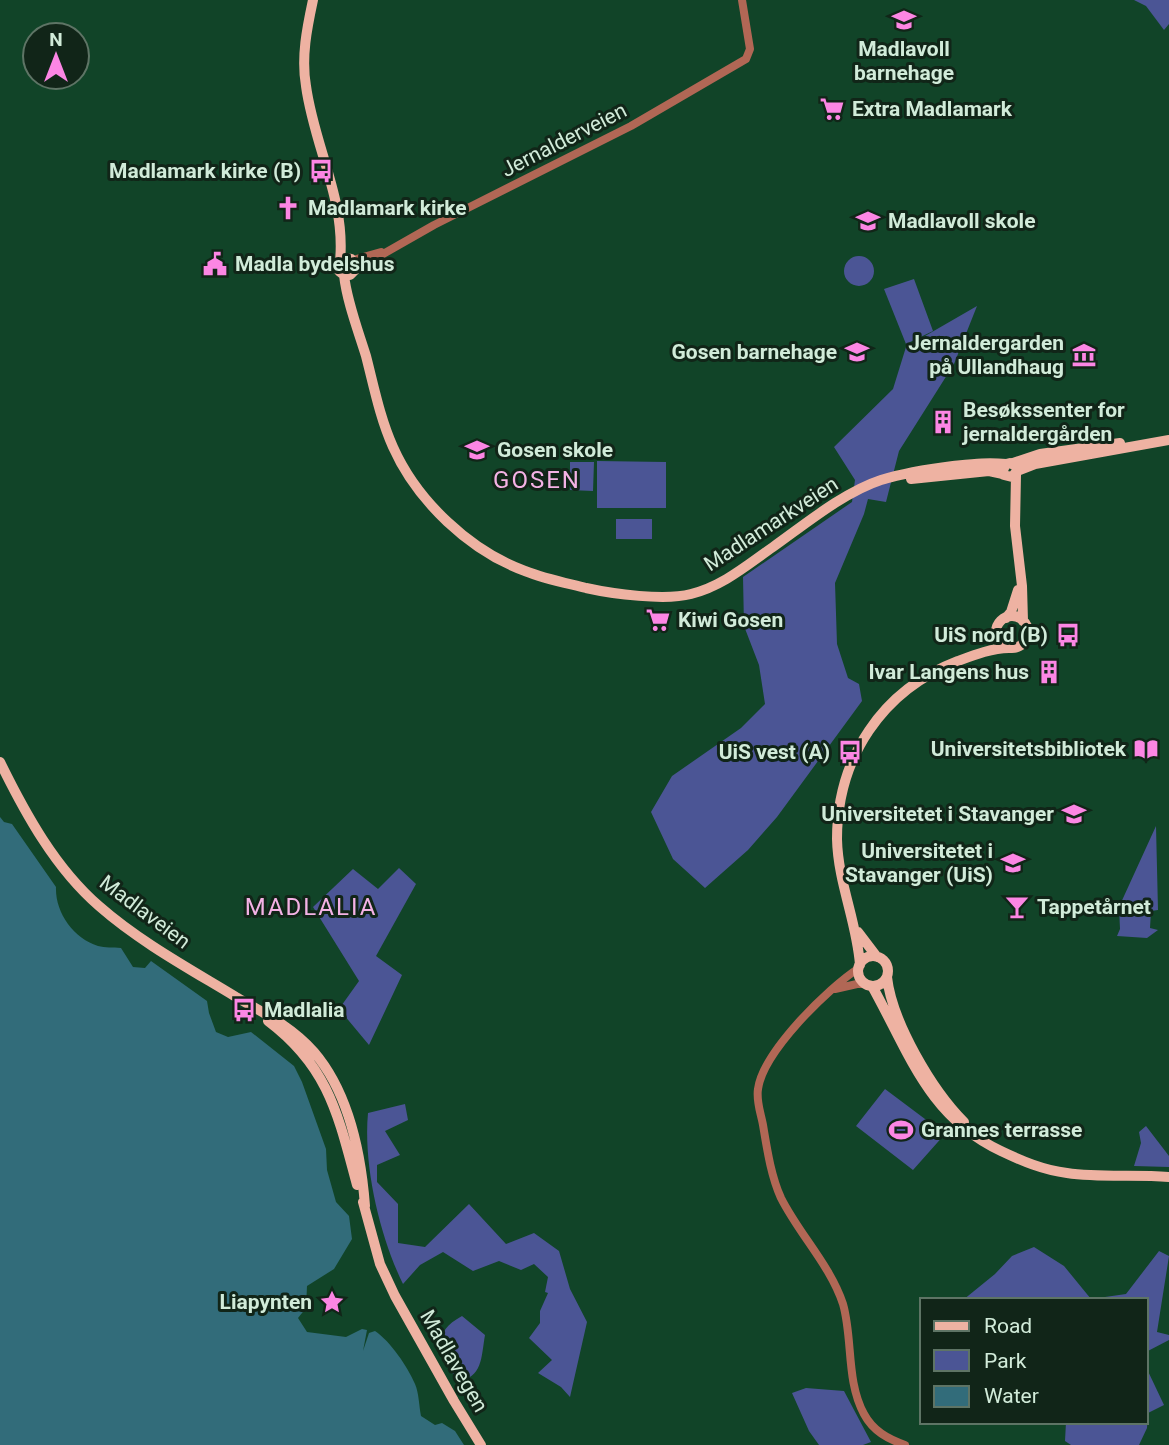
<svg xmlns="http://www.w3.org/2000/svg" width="1169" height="1445" font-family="Roboto,sans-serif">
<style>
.green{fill:#4b5595}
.water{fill:#326c7a}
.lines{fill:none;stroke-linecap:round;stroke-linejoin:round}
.minor{stroke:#b16755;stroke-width:8}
.major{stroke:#eeb2a2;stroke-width:10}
.labels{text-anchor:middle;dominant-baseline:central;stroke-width:6;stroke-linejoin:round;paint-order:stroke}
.poi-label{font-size:21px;font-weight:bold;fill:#d1ebd9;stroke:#112518;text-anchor:start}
.street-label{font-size:21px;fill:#d1ebd9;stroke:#112518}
.quarter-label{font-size:24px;letter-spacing:2px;fill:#f4b2e5;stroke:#112518}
</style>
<rect width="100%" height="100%" fill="#114428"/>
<path class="green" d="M1134 0H1169V24L1164 30 1146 6Z
M844 271a15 15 0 1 1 30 0a15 15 0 1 1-30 0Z
M914 279 933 331 906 344 884 289Z
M977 306 954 364 899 451 886 502 868 499 864 514 835 583 837 644 848 678 859 684 862 701 777 817 748 850 705 888 673 859 651 812 672 776 741 728 765 704 759 665 744 626 743 577 852 502 855 480 834 447 893 389 906 347Z
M597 461 666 462V508H597Z
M570 462H594L593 491 570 490Z
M616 519H652V539H616Z
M1156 826 1158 910 1151 911 1150 928 1158 930 1147 938 1117 936 1120 929 1119 907Z
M399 868 416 884 376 956 402 975 369 1045 339 1009 359 981 313 907 353 869 378 889Z
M885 1089 945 1134 913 1170 856 1126Z
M405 1104 408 1120 385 1131 400 1155 377 1165V1182L398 1204V1243L425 1247 469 1204 506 1244 534 1233 559 1251 570 1289 587 1322 570 1397 561 1387 538 1373 552 1360 529 1338 540 1323V1311L548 1293 545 1292 548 1277 534 1264 521 1270 499 1261 473 1271 443 1252 420 1265 403 1284C380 1237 363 1166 368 1113Z
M1146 1126 1169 1156V1167L1134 1166 1141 1143 1139 1132Z
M1034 1247 1064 1266 1091 1299 1126 1294 1159 1251 1169 1256 1157 1332 1169 1335V1340L1146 1352V1300H963L995 1274 1012 1256Z
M462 1316 485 1335C481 1358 483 1377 457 1382 444 1354 427 1335 462 1316Z
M1146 1367 1164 1405 1148 1413 1147 1428 1139 1445H1071L1065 1441 1066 1422H1146Z
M806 1388 844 1391 871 1442 863 1445H819L809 1431 792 1393Z"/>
<path class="water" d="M0 817 4 822 12 824 56 887C55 912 73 938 98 946 105 948 113 947 121 948L133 967 145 968 151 961 207 1001 209 1013 216 1032 228 1037 251 1032 294 1066 302 1082 326 1149 327 1170 336 1202 349 1216 352 1239 334 1269 307 1286 306 1308 298 1318 307 1332 346 1337 362 1329 367 1330 363 1351 369 1333 375 1331C390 1341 408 1367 415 1384 419 1393 419 1406 421 1416L435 1425 442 1423 455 1431 464 1445H0Z"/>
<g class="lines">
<path class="minor" d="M353 260 381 252
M355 270 434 225 631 126 746 59 750 49 742 0
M859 968C828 988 763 1052 758 1089 756 1101 761 1114 763 1125 767 1149 771 1176 781 1198 799 1234 830 1265 843 1304 853 1339 846 1381 864 1414 873 1431 888 1439 905 1445
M835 989 857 984H866"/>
<path class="major" d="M313 0C307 28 301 57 306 86 314 146 346 200 340 261
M344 275H350L355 270 356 265 351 259 346 258 340 261 339 271 344 275C347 302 358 330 366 356 374 387 380 418 393 447 417 501 470 551 525 571 545 579 566 583 586 588 613 594 665 601 691 594 723 586 747 565 773 547 804 525 844 492 881 480 904 473 929 469 953 466 972 464 987 462 1006 464
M1013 463 1040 454 1120 443
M1017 471 1016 466 1010 463 1006 464 1003 470 1004 475 1012 477 1017 471 1035 464 1169 440
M1016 475 1015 526 1022 586 1023 621
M911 479 989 471 1003 474
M996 632a16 16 0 1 1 32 0a16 16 0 1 1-32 0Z
M1006 618 1011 612 1018 590
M0 762C25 813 55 868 99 906 140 942 190 969 236 997 264 1013 292 1027 314 1052 349 1093 361 1153 365 1206
M858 932 877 957
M858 971a15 15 0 1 1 30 0a15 15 0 1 1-30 0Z
M860 965C857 922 838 883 837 839 837 758 882 690 958 661 974 655 992 648 1009 648
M887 977C892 1022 932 1090 964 1122
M872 986C909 1052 928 1117 1001 1151 1022 1161 1043 1170 1067 1173 1101 1178 1135 1174 1169 1177
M268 1021C329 1067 338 1115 357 1185
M363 1202 380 1264 395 1296 454 1401 481 1445"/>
</g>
<defs>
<g id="school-bare" transform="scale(1.89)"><path d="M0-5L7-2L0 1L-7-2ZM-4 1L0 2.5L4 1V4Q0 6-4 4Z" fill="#fc86e4" stroke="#112518" stroke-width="2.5" paint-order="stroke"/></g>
<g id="supermarket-bare" transform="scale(1.89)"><path d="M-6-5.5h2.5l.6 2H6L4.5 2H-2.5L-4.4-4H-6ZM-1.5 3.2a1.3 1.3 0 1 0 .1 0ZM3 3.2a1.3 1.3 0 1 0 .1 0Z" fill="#fc86e4" stroke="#112518" stroke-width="2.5" paint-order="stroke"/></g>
<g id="bus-bare" transform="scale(1.89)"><path d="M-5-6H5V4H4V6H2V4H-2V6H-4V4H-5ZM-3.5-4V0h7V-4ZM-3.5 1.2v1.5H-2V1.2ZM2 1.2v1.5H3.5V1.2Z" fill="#fc86e4" stroke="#112518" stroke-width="2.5" paint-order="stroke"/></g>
<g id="church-bare" transform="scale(1.89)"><path d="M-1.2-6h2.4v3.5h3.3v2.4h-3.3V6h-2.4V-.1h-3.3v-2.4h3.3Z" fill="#fc86e4" stroke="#112518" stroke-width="2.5" paint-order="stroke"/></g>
<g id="civic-bare" transform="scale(1.89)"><path d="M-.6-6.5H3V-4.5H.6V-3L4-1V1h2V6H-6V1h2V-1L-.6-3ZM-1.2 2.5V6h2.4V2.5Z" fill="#fc86e4" stroke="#112518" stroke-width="2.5" paint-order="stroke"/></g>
<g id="museum-bare" transform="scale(1.89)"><path d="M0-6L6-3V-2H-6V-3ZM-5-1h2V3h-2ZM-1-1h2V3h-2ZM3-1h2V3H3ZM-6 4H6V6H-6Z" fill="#fc86e4" stroke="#112518" stroke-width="2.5" paint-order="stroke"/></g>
<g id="building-bare" transform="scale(1.89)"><path d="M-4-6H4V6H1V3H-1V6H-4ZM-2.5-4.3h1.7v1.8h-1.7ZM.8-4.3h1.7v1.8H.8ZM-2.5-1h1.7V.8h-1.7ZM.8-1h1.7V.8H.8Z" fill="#fc86e4" stroke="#112518" stroke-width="2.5" paint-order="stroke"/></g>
<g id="library-bare" transform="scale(1.89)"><path d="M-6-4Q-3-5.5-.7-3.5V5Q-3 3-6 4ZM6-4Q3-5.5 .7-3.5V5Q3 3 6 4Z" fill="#fc86e4" stroke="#112518" stroke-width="2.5" paint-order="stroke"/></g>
<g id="university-bare" transform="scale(1.89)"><path d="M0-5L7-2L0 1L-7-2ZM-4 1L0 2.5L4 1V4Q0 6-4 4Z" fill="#fc86e4" stroke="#112518" stroke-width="2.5" paint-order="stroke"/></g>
<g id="bar-bare" transform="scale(1.89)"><path d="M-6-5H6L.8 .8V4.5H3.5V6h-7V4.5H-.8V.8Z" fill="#fc86e4" stroke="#112518" stroke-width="2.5" paint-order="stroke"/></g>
<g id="stadium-bare" transform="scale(1.89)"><path d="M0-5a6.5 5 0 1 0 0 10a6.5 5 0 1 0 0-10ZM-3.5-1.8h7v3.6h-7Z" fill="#fc86e4" stroke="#112518" stroke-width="2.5" paint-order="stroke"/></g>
<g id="sight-bare" transform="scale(1.89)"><path d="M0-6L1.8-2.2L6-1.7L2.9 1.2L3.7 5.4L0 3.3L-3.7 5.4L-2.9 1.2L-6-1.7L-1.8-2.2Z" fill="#fc86e4" stroke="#112518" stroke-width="2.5" paint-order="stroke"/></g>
</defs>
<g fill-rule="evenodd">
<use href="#school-bare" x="904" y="20"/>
<use href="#supermarket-bare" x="832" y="109"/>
<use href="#bus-bare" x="321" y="171"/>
<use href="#church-bare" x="288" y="208"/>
<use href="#school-bare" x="868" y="221"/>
<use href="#civic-bare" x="215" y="264"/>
<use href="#school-bare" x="857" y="352"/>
<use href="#museum-bare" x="1084" y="355"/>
<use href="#building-bare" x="943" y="422"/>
<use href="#school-bare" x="477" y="450"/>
<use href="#supermarket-bare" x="658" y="620"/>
<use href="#bus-bare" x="1068" y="635"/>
<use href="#building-bare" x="1049" y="672"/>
<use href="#library-bare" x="1146" y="749"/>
<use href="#bus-bare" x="850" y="752"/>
<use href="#university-bare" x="1074" y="814"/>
<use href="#university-bare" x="1013" y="863"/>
<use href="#bar-bare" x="1017" y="907"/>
<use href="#bus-bare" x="244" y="1010"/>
<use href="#stadium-bare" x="901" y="1130"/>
<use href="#sight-bare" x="332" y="1302"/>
</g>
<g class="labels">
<g class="poi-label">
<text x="904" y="49" text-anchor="middle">Madlavoll<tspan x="904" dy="24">barnehage</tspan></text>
<text x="852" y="109">Extra Madlamark</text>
<text x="301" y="171" text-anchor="end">Madlamark kirke (B)</text>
<text x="308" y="208">Madlamark kirke</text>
<text x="888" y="221">Madlavoll skole</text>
<text x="235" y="264">Madla bydelshus</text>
<text x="1064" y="343" text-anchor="end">Jernaldergarden<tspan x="1064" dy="24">på Ullandhaug</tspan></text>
<text x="837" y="352" text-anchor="end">Gosen barnehage</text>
<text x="963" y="410">Besøkssenter for<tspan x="963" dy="24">jernaldergården</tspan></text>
<text x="497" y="450">Gosen skole</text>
<text x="678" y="620">Kiwi Gosen</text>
<text x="1048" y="635" text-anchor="end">UiS nord (B)</text>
<text x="1029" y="672" text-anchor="end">Ivar Langens hus</text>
<text x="1126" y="749" text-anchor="end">Universitetsbibliotek</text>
<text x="830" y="752" text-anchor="end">UiS vest (A)</text>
<text x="1054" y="814" text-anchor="end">Universitetet i Stavanger</text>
<text x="993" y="851" text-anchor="end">Universitetet i<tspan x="993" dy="24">Stavanger (UiS)</tspan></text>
<text x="1037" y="907">Tappetårnet</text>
<text x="264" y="1010">Madlalia</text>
<text x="921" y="1130">Grannes terrasse</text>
<text x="312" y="1302" text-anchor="end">Liapynten</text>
</g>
<g class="street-label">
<text transform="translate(564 140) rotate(-27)">Jernalderveien</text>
<text transform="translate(771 524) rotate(-33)">Madlamarkveien</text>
<text transform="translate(145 912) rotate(37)">Madlaveien</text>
<text transform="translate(454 1361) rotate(60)">Madlavegen</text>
</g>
<g class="quarter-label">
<text x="537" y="480">GOSEN</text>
<text x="311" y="907">MADLALIA</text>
</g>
</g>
<rect x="920" y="1298" width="228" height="126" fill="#112518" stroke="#5e7465" stroke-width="2"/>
<rect x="934" y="1321" width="35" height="10" fill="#eeb2a2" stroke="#5e7465" stroke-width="2"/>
<text x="984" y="1333" font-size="21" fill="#d1ebd9">Road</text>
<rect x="934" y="1350" width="35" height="21" fill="#4b5595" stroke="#5e7465" stroke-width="2"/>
<text x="984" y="1368" font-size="21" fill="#d1ebd9">Park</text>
<rect x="934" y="1386" width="35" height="21" fill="#326c7a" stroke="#5e7465" stroke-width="2"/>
<text x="984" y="1403" font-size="21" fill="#d1ebd9">Water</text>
<g transform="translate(56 56)"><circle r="33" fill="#112518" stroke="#5e7465" stroke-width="2"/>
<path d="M0-5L12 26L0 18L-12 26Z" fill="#fc86e4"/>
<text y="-10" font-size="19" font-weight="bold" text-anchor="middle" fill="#d1ebd9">N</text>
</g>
</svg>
